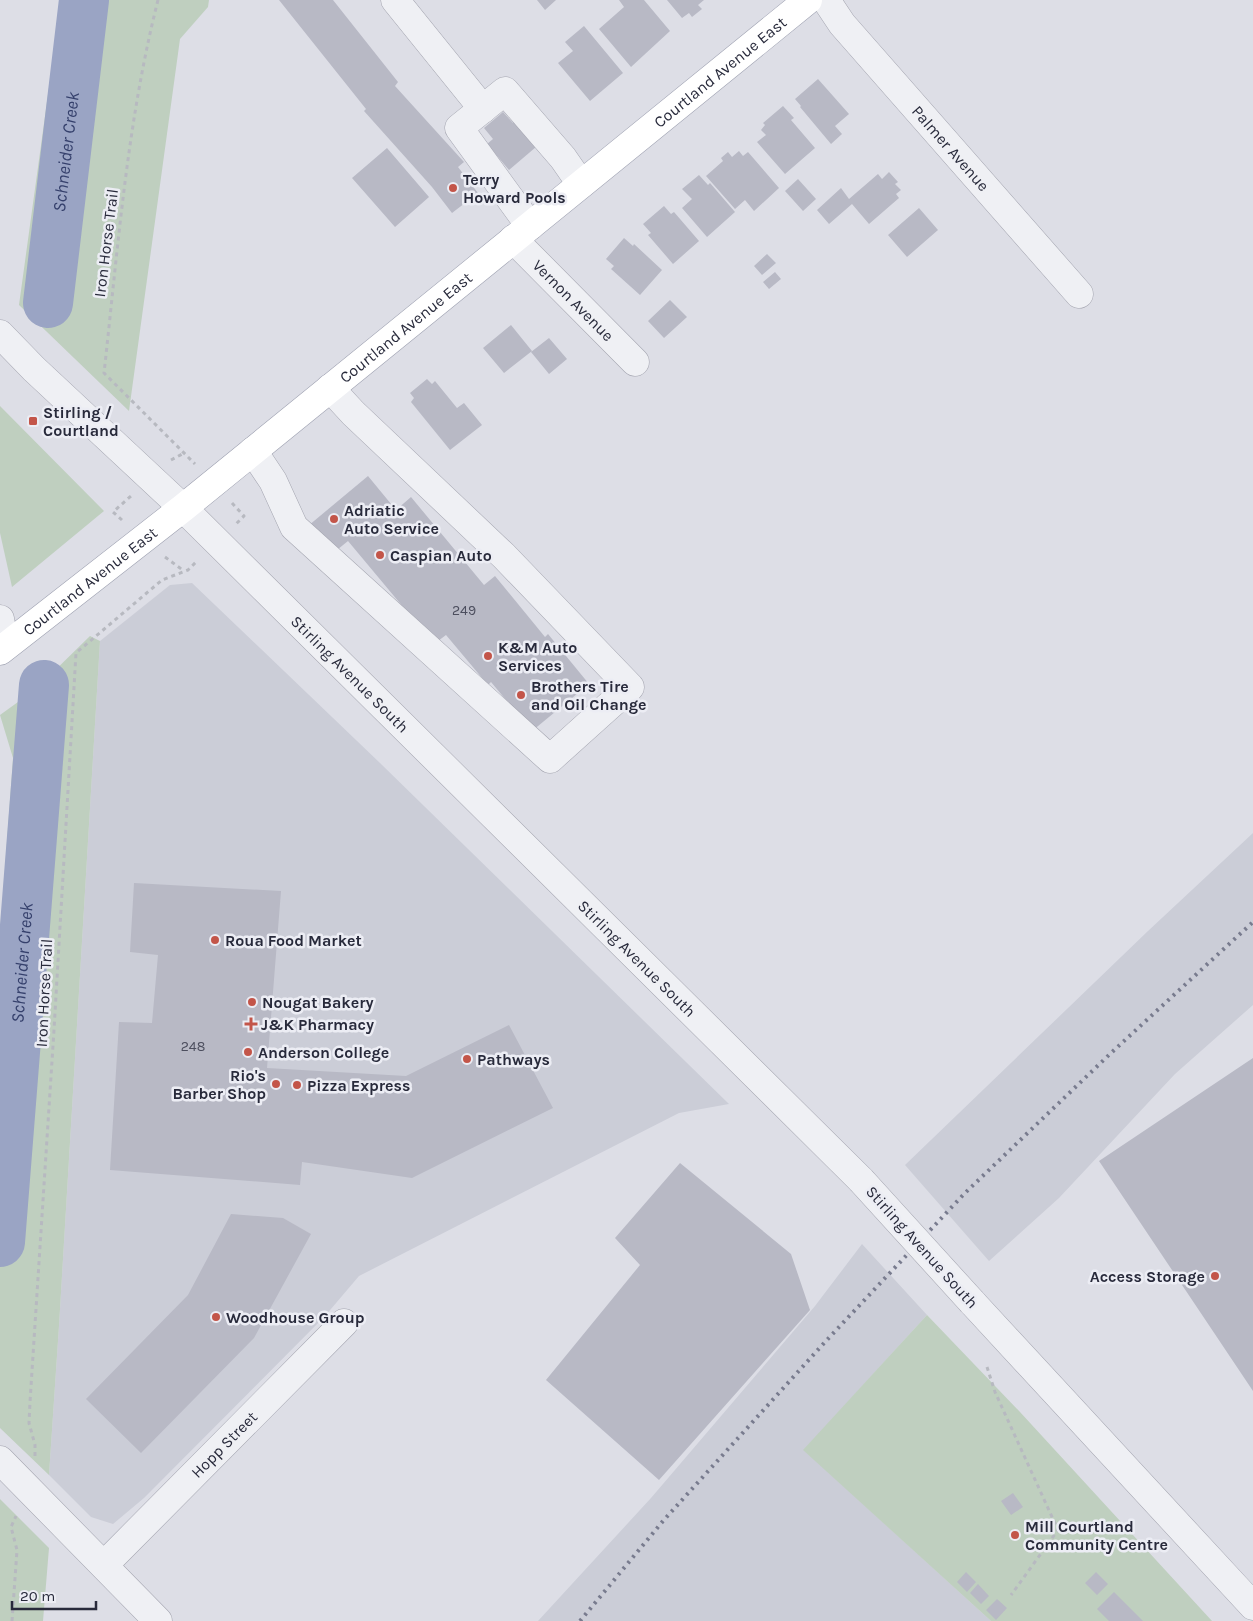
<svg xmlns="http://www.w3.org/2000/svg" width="1253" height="1621" font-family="Karla,sans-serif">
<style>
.built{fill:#cbcdd7}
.green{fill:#bfcfbf}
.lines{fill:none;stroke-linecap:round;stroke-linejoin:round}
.river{stroke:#9aa4c4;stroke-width:50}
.building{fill:#b8b9c5}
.minor-casing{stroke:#a3a4af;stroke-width:29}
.major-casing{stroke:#9da0b0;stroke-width:29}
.path{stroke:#b7b9c0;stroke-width:3;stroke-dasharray:4 4;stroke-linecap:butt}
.minor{stroke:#eff0f4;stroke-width:28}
.major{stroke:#fff;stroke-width:28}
.rail{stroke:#787b8e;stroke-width:4;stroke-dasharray:2.5 5;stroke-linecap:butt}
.minor-bridge-casing{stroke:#a3a4af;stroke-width:29;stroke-linecap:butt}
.minor-bridge{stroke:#eff0f4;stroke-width:28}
.poi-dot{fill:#c35549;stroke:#ecedf4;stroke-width:2}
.labels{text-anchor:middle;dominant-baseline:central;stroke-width:5;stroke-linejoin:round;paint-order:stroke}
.number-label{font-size:14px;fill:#4c4e5e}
.street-label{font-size:16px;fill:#282a3b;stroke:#ecedf4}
.poi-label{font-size:16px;font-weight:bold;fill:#282a3b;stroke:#ecedf4;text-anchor:start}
.water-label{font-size:18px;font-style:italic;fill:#35406c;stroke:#ecedf4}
</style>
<rect width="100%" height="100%" fill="#dddee6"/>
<path class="built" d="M192 583 380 763 729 1104 679 1113 359 1276 325 1316 144 1498 113 1524 91 1517 49 1475 59 1326 100 641 170 585Z
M1253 833V1005L1175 1074 1059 1198 989 1261 905 1165 1148 931Z
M862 1244 927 1315 804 1450 991 1621H538L651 1498 815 1306Z"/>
<path class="green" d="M61 0H209L208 7 180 39 129 411 19 305Z
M0 406 104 511 12 587 0 533Z
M90 636 100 641 59 1326 49 1475 0 1428V938L13 758 0 715 36 689Z
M927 1315 1020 1412 1212 1621H991L803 1450Z
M0 1499 49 1548 43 1621H0Z"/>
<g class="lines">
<g class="river">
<path id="s1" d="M48 303 84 0"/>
<path id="s2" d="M0 1242 44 685"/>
</g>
</g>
<path class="building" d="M279 0H333L398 82 395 86 464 162 458 167 478 193 452 213 432 187 364 111 366 109Z
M537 0H556L545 10Z
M619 0H644L670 31 631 67 599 29 624 7Z
M667 0H704L698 5 702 9 692 17 689 13 682 18Z
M584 26 623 73 590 101 558 63 573 51 565 42Z
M818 79 849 114 835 126 842 134 831 144 800 107 801 106 795 99Z
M783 106 794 118 791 120 815 148 785 174 757 142 766 135 761 130 765 125 763 123Z
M503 112 513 123 514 121 536 147 509 170 487 144 493 139 484 128Z
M387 148 429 197 395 227 352 178Z
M739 151 743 156 748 152 779 188 754 211 745 200 735 209 706 176 723 161 721 158 728 152 732 157Z
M889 172 898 182 895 184 901 190 896 194 899 198 869 224 852 204 829 224 817 210 841 188 849 199 878 174 882 179Z
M699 175 708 185 710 183 735 212 707 237 682 208 692 199 682 189Z
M798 179 816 199 803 211 785 191Z
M664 206 671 214 674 212 699 241 673 264 648 235 651 233 643 224Z
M919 208 938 230 907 257 888 235Z
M624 238 633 246 634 244 662 270 640 295 611 269 614 266 606 259Z
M767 254 776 263 762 275 754 266Z
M775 272 781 279 769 289 763 282Z
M670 300 687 317 664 338 648 321Z
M511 325 532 351 504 373 483 348Z
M549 338 567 359 549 374 531 352Z
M427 379 432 384 435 381 457 408 464 403 482 425 450 450 411 402 414 398 410 393Z
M368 476 396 510 411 497 484 585 495 576 545 637 548 634 589 684 532 731 491 682 488 685 446 635 434 644 348 541 332 554 308 526Z
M134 883 281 891 267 1068 406 1076 509 1025 553 1108 412 1178 302 1162 300 1185 110 1170 119 1022 152 1023 158 955 130 952Z
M1253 1058V1391L1099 1161Z
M680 1163 791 1254 810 1310 659 1480 546 1380 640 1265 615 1238Z
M231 1214 283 1218 311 1234 254 1338 141 1453 86 1399 188 1295Z
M1013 1493 1023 1507 1011 1515 1001 1501Z
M966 1572 976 1582 967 1592 957 1582Z
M1096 1572 1108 1584 1097 1595 1085 1583Z
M978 1584 989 1596 981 1604 970 1593Z
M1114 1592 1143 1621H1109L1097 1609Z
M997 1599 1007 1608 996 1620 986 1610Z"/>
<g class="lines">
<g class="minor-casing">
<g id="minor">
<path d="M395 0 483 109"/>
<path id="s3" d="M826 0 842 24 1079 294"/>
<path d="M530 226 459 128 505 91 563 158 581 184"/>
<path id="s4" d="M513 239 635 362"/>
<path id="s5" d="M0 334 34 369 183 508 861 1180"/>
<path d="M253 451 273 481 294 527 550 759 630 687 504 556 353 413 330 388"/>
<path d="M0 619 5 646"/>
<path d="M972 1302 1253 1606"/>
<path d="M0 1460 158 1621"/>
<path id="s6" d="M104 1565 344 1323"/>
</g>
</g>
<g class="major-casing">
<g id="major">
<path id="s7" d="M0 651 183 508 808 0"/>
</g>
</g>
<path class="path" d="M158 0C127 122 118 248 104 373L195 464
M171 460 184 453
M232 503 244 516 236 524
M122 520 113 512 131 496
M165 557 184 571
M987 1367 995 1392 1058 1530 1011 1595
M35 1456V1445L29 1423 30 1402 54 1030 76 653 162 580 188 570 197 561
M12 1621 17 1550 11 1527 16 1516"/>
<use href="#minor" class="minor"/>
<use href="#major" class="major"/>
<path class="rail" d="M580 1621 663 1521 825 1342 965 1193 1111 1053 1253 922"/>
<g class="minor-bridge-casing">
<path id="minor-bridge" d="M861 1180 972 1302"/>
</g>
<use href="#minor-bridge" class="minor-bridge"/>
</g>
<g class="poi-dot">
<circle cx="453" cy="188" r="5"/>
<rect x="28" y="416" width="10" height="10" rx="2.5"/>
<circle cx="334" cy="519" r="5"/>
<circle cx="380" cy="555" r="5"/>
<circle cx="488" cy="656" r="5"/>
<circle cx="521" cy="695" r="5"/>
<circle cx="215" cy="940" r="5"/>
<circle cx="252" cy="1002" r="5"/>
<path d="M248.5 1016.5h5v5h5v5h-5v5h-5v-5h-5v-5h5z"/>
<circle cx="248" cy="1052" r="5"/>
<circle cx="467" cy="1059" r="5"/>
<circle cx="276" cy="1084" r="5"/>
<circle cx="297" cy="1085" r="5"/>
<circle cx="1215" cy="1276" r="5"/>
<circle cx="216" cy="1317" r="5"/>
<circle cx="1015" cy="1535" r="5"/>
</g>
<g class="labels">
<g class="number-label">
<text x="464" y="610">249</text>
<text x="193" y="1046">248</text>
</g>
<g class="street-label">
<text stroke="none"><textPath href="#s7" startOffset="924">Courtland Avenue East</textPath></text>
<text stroke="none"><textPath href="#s3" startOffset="194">Palmer Avenue</textPath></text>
<text transform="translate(106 243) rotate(-83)">Iron Horse Trail</text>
<text stroke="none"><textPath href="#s4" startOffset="86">Vernon Avenue</textPath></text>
<text stroke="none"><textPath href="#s7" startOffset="519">Courtland Avenue East</textPath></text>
<text stroke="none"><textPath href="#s7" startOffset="114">Courtland Avenue East</textPath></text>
<text stroke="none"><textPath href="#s5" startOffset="488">Stirling Avenue South</textPath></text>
<text stroke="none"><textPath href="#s5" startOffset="892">Stirling Avenue South</textPath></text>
<text transform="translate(44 993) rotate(-87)">Iron Horse Trail</text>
<text transform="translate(922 1247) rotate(48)">Stirling Avenue South</text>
<text stroke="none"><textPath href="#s6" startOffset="170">Hopp Street</textPath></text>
</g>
<g class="poi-label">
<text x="463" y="179">Terry<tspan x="463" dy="18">Howard Pools</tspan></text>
<text x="43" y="412">Stirling /<tspan x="43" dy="18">Courtland</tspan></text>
<text x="344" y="510">Adriatic<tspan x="344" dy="18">Auto Service</tspan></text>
<text x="390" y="555">Caspian Auto</text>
<text x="498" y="647">K&amp;M Auto<tspan x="498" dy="18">Services</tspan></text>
<text x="531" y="686">Brothers Tire<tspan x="531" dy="18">and Oil Change</tspan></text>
<text x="225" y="940">Roua Food Market</text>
<text x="262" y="1002">Nougat Bakery</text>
<text x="261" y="1024">J&amp;K Pharmacy</text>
<text x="258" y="1052">Anderson College</text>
<text x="477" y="1059">Pathways</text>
<text x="266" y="1075" text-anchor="end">Rio's<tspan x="266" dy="18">Barber Shop</tspan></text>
<text x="307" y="1085">Pizza Express</text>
<text x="1205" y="1276" text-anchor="end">Access Storage</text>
<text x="226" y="1317">Woodhouse Group</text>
<text x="1025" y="1526">Mill Courtland<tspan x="1025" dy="18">Community Centre</tspan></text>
</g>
<g class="water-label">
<text stroke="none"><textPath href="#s1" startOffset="152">Schneider Creek</textPath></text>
<text stroke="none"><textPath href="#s2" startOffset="280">Schneider Creek</textPath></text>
</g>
</g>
<path d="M12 1601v8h84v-8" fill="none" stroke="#282a3b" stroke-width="2.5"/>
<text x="20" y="1601" font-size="15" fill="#282a3b" stroke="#ecedf4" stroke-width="4" paint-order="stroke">20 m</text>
</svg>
